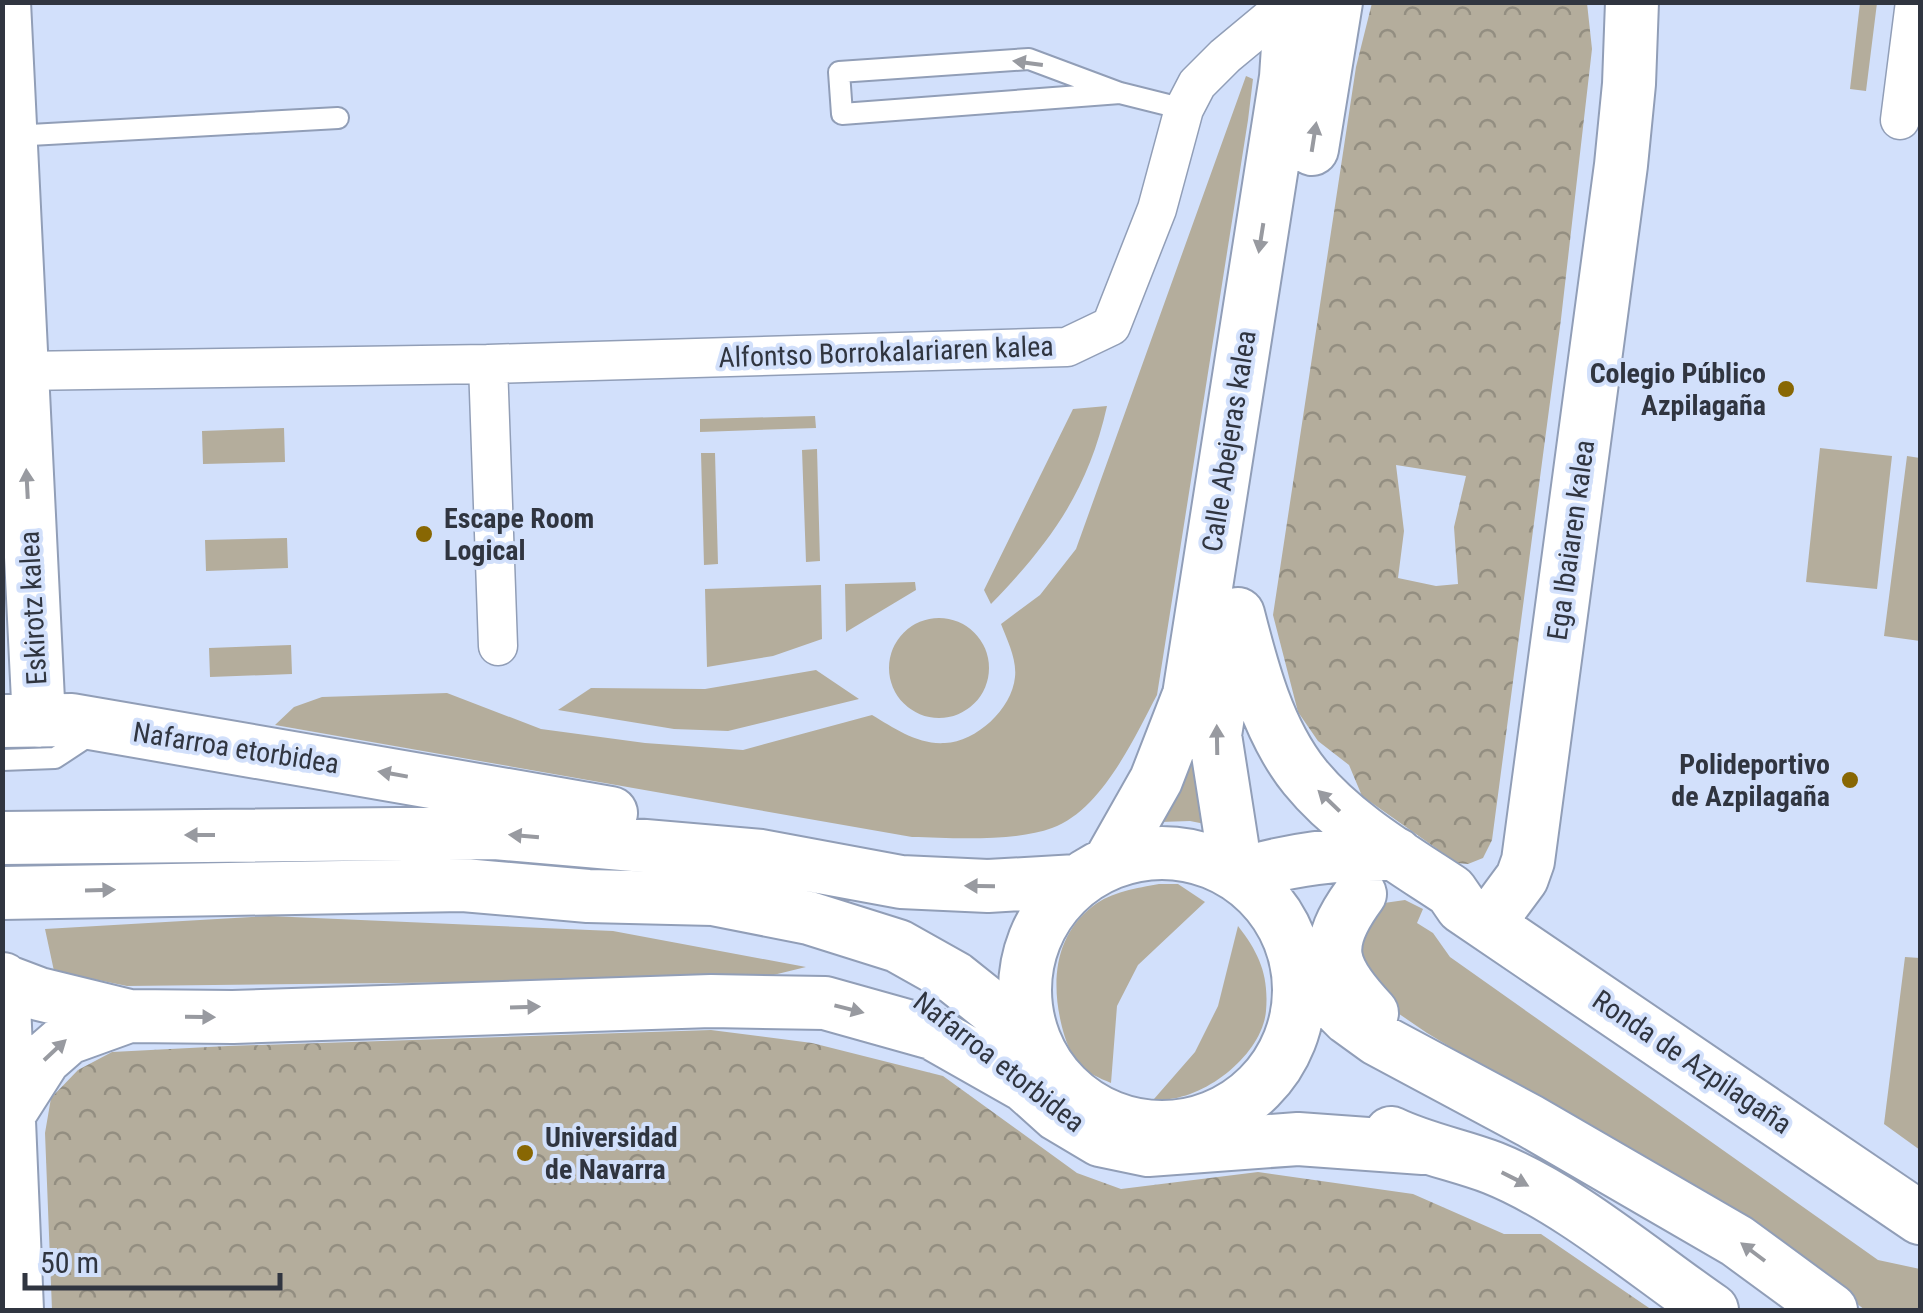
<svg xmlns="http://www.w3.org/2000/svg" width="1923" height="1313" font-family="'Roboto Condensed',sans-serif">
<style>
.green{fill:#b4ad9c}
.park{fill:url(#park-crowns);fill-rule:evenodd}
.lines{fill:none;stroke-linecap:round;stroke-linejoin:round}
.lane-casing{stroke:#919eb7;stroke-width:24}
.street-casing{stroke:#919eb7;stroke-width:41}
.secondary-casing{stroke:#919eb7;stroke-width:56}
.lane{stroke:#fff;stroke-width:20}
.street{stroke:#fff;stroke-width:38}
.secondary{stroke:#fff;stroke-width:52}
.oneway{fill:#989aa0}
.poi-dot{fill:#886703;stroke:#d2e0fb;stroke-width:4}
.labels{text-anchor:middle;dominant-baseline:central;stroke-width:8;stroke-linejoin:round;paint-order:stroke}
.street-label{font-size:28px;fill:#303540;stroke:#d2e0fb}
.poi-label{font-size:28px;font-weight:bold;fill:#303540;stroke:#d2e0fb;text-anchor:end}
</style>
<defs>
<pattern id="park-crowns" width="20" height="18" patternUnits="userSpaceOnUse" patternTransform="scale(2.5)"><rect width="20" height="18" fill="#b4ad9c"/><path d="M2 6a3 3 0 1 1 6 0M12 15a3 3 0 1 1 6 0" fill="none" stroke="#938e81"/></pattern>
</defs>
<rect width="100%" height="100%" fill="#d2e0fb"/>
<path class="green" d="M1860 3H1877L1866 91 1850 89Z
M1246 76 1253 79 1248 120 1157 695C1134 738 1102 810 1052 828 1014 842 952 838 912 837L275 725 294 707 322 697 447 693 541 729 645 743 743 750 872 715C894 728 918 745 945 743 976 742 1012 709 1015 677 1017 659 1007 640 1001 624L1040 595 1076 549Z
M1107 406C1088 491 1051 542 991 604L984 590 1073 409Z
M815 416 816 428 700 432V419Z
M284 428 285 462 203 464 202 431Z
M1820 448 1892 456 1877 589 1806 582Z
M817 449 820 561 806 562 802 450Z
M701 453H715L718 564 704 565Z
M1907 456 1920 458V641L1884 636Z
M287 538 288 568 206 571 205 540Z
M915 582 916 590 846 632 845 584Z
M821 585 822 639 773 656 707 667 705 589Z
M889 668a50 50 0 1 1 100 0a50 50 0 1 1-100 0Z
M291 645 292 674 210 677 209 648Z
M816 670 859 699 728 731 674 729 558 710 591 688 705 689Z
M1188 753 1201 756 1215 826 1190 821 1160 822Z
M1159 884H1178L1205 902 1138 965 1117 1006 1111 1083C1099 1078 1087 1073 1078 1063 1070 1053 1065 1039 1062 1027 1051 983 1054 936 1093 906 1111 892 1137 888 1159 884Z
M1405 900 1423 909 1417 923 1433 933 1450 957 1878 1260 1920 1269V1310H1865L1785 1248 1427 1033 1389 1007 1358 978 1351 929 1377 904Z
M269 916 613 931 806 967 757 979 127 986 54 971 45 929Z
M1238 926C1259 953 1269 975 1266 1011 1262 1057 1198 1105 1154 1099L1195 1052 1218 1006Z
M1905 957 1920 958V1150L1884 1124Z"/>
<path class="park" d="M1372 3H1587L1592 49 1561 319 1492 840 1483 858 1468 864 1457 863 1362 796 1349 765 1318 741 1298 712 1273 615 1356 67ZM1396 465 1466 476 1454 527 1458 584 1436 586 1398 578 1404 531Z
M711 1030 812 1043 943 1076 1077 1173 1121 1189 1258 1172 1413 1194 1504 1234H1541L1652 1310H52L45 1133 51 1098 78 1070 112 1052 228 1046Z"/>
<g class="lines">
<g class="lane-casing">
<path id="lane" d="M1120 93 842 114 839 72 1029 59 1120 93 1184 109
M12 136 338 118
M2 760 55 758 93 733"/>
</g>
<g class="street-casing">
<path id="street" d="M1900 120 1915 2
M488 364 498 646
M21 371 488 364 1067 347 1111 326 1157 209 1184 109 1197 84 1225 56 1290 2"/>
</g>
<g class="secondary-casing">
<path id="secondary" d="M4 2 39 721
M1312 149 1336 2
M1238 614C1252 669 1268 731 1305 777 1343 824 1401 858 1451 891L1462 907 1920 1218
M1226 665 1215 735 1232 844 1230 871
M2 721 72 720 611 813
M2 838 495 833 761 856 901 882 988 886 1077 881
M1025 990a137 137 0 1 1 274 0a137 137 0 1 1-274 0Z
M1109 863 1156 780 1189 695 1286 77 1291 2
M1237 875C1293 859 1338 853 1396 854
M2 893 463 885 588 896 713 899 809 918 898 946 955 978 1034 1041
M1360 894C1322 946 1329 967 1372 1013
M1488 924 1522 878 1528 861 1621 165 1629 84 1632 2
M1299 969 1348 1018 1377 1039 1530 1121 1737 1241 1831 1310
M3 979 17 1310
M2 980 39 994 129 1016 233 1017 711 1001 825 1003 932 1033 1029 1088
M1002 1065 1058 1115 1100 1140 1148 1150 1298 1139 1423 1148
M7 1117 44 1059 68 1038 129 1016
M1391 1133C1424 1149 1459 1155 1493 1168 1568 1198 1645 1264 1712 1310"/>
</g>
<use href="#lane" class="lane"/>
<use href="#street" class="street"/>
<use href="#secondary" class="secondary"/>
</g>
<defs><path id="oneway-solid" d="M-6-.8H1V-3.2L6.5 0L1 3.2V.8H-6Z" transform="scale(2.5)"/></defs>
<g class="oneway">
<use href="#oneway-solid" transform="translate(1028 63) rotate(-172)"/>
<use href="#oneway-solid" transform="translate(1314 137) rotate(-81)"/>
<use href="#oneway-solid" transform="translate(1261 238) rotate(99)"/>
<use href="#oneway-solid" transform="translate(27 484) rotate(-93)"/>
<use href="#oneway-solid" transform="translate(1217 740) rotate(-91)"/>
<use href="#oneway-solid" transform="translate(393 774) rotate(-170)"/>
<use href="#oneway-solid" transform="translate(1329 801) rotate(-136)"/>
<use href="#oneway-solid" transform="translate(200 835) rotate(180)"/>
<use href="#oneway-solid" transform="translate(524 836) rotate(-175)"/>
<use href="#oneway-solid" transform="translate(980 886) rotate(-179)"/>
<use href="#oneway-solid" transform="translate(100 890) rotate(-2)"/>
<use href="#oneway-solid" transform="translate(525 1007) rotate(-2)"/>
<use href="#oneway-solid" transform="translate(849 1009) rotate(14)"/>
<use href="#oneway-solid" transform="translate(200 1017) rotate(1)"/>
<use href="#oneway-solid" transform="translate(55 1050) rotate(-43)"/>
<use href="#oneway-solid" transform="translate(1515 1179) rotate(27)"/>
<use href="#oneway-solid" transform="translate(1753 1252) rotate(-143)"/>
</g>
<g class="poi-dot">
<circle cx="1786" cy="389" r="10"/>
<circle cx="424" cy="534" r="10"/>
<circle cx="1850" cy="780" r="10"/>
<circle cx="525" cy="1153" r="10"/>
</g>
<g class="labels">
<g class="street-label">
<text transform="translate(886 352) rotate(-2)">Alfontso Borrokalariaren kalea</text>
<text transform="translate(1229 441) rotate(-81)">Calle Abejeras kalea</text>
<text transform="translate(1571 540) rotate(-82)">Ega Ibaiaren kalea</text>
<text transform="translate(33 608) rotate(-93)">Eskirotz kalea</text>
<text transform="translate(236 748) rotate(9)">Nafarroa etorbidea</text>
<text transform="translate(999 1062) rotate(38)">Nafarroa etorbidea</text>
<text transform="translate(1692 1062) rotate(34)">Ronda de Azpilagaña</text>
</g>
<g class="poi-label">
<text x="1766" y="373">Colegio Público<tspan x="1766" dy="32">Azpilagaña</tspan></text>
<text x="444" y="518" text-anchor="start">Escape Room<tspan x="444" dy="32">Logical</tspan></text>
<text x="1830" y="764">Polideportivo<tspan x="1830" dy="32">de Azpilagaña</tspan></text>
<text x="545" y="1137" text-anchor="start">Universidad<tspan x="545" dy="32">de Navarra</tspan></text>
</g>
</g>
<rect width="1923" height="1313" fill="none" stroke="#303540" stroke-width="10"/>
<path d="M25 1273v15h255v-15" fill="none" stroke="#303540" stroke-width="5"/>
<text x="40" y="1273" font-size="30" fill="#303540" stroke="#d2e0fb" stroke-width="8" paint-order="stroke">50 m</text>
</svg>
